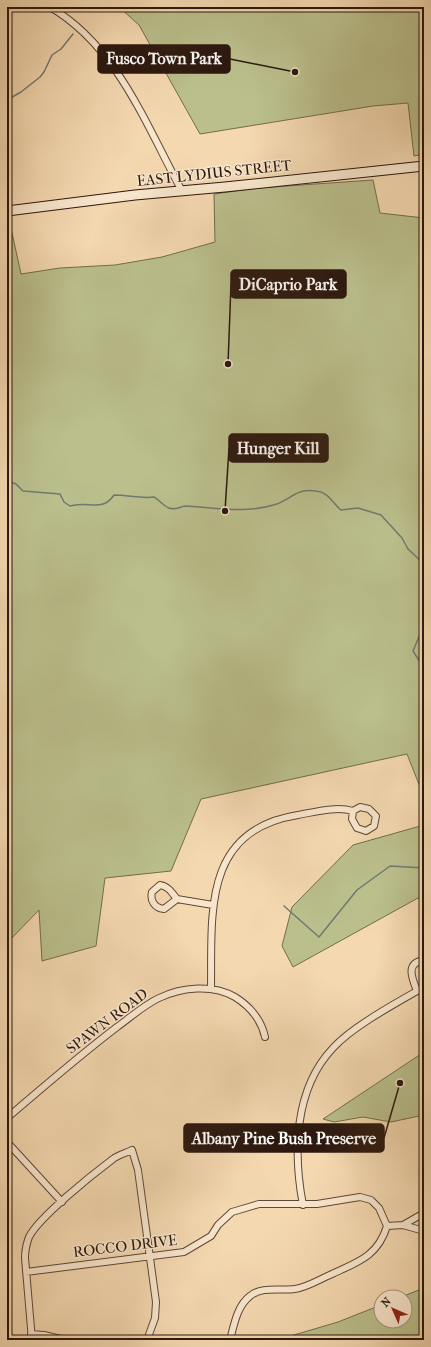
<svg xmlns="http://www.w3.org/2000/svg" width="431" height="1347" font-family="'IM FELL French Canon',serif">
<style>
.green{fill:#babf8c;stroke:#736c4e}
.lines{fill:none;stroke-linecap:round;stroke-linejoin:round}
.stream{stroke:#707971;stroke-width:1.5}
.street-casing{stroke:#5e4837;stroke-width:8}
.secondary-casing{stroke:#2c180f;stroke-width:11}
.street{stroke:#f8e6cc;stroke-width:6}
.secondary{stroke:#f8e6cc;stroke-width:9}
.labels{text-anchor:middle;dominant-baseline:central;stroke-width:3;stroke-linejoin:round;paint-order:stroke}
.street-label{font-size:15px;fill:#2c180f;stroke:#f8e6cc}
.leader{fill:none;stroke:#2c180f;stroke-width:1.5}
.callout-dot{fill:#2c180f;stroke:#f8e6cc;stroke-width:1.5}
.callout{fill:#2c180f;stroke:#2c180f;stroke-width:1.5}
.callout-label{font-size:16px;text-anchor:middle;font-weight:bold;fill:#fff}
</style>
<rect width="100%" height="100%" fill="#f4d8b0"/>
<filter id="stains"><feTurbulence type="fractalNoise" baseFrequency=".005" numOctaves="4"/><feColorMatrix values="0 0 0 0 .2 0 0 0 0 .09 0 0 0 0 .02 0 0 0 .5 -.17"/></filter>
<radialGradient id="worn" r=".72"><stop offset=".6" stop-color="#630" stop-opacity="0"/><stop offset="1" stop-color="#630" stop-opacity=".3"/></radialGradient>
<path class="green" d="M119 7H424V154L414 156 408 103 373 106 200 134 139 25Z
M373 180 380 213 424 218V797L407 754 201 799 171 871 105 878 96 946 42 961 39 910 7 943V219H9L21 274 60 268 115 265 162 257 215 242 214 194 258 188Z
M424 825V899L418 898 293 967 282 946 292 907 353 845Z
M424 1052V1115L391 1122 363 1117 334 1122 323 1119Z
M424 1288V1340H277L338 1322 381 1305V1321H405V1297H401Z"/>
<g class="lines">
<path class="stream" d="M7 100 21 92 40 77 44 72 52 55 61 49 73 34
M7 481 16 484 23 491 60 494 64 502 70 506C88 500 102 513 114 495 128 495 141 499 154 497 159 500 164 506 169 508 176 511 180 506 186 506 217 508 247 514 277 504 292 498 298 488 316 491 329 492 332 503 341 510L358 508 381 515 402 538 408 549 424 564
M424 593 422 598 424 603
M424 625 413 651 424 668
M284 906 319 937 357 890 390 866 424 868"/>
<g class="street-casing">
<path id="street" d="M50 7C117 46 146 125 182 191
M360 807 369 809 376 816 374 826 366 831 357 828 352 819 353 811Z
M160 885C168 886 172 893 177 899L164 909C154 908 150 900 152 892Z
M177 899 213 905
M211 989C212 914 202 830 298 815 315 812 336 806 353 811
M417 991C412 978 405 963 424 960
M7 1118C43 1087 79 1056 117 1027 131 1017 144 1005 159 998 182 987 213 984 235 997 251 1007 261 1019 265 1037
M7 1142 62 1202
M303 1205C293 1153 294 1089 333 1048 353 1026 398 1002 424 987
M424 1213 403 1225 424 1231
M387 1226 403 1225
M26 1272 184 1252 211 1236 218 1225 232 1212 259 1204H317L360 1197 371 1200 379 1208 387 1226
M31 1334 44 1335 65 1340
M32 1340 25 1258C25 1251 26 1245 29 1237 39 1217 93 1174 113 1159 118 1155 126 1153 132 1150L138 1170 156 1302 155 1318 147 1340
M230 1340C234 1325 237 1306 250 1296 262 1286 280 1291 295 1289 308 1287 320 1279 332 1274 358 1262 378 1256 387 1226"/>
</g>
<g class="secondary-casing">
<path id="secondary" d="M7 211 135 195 225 187 424 166"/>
</g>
<use href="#street" class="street"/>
<use href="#secondary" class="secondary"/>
</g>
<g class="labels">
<g class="street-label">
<text transform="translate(214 173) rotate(-6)">EAST LYDIUS STREET</text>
<text transform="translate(107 1021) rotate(-37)">SPAWN ROAD</text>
<text transform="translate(125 1246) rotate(-7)">ROCCO DRIVE</text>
</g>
</g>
<path class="leader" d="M295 72L230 59M228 364L231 284M225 511L229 448M400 1083L384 1138"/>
<g class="callout-dot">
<circle cx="295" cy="72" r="4"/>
<circle cx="228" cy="364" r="4"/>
<circle cx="225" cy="511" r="4"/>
<circle cx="400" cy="1083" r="4"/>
</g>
<g class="callout">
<rect x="98" y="45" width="132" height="28" rx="4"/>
<rect x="231" y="270" width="115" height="28" rx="4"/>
<rect x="229" y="434" width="99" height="28" rx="4"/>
<rect x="184" y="1124" width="200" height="28" rx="4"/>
</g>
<g class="callout-label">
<text x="164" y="64">Fusco Town Park</text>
<text x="288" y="290">DiCaprio Park</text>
<text x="278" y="454">Hunger Kill</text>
<text x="284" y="1144">Albany Pine Bush Preserve</text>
</g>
<rect width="431" height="1347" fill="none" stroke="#f4d8b0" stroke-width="24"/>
<rect x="8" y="8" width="415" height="1331" fill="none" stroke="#2c180f" stroke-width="2"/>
<rect x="12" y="12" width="407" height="1323" fill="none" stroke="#2c180f"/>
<g transform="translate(393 1309) rotate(315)"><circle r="19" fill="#f8e6cc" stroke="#a69480"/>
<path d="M0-3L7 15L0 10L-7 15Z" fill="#8f2418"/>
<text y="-6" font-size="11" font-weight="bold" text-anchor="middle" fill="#2c180f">N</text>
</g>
<rect width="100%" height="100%" filter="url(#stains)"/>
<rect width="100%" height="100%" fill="url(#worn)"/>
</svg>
